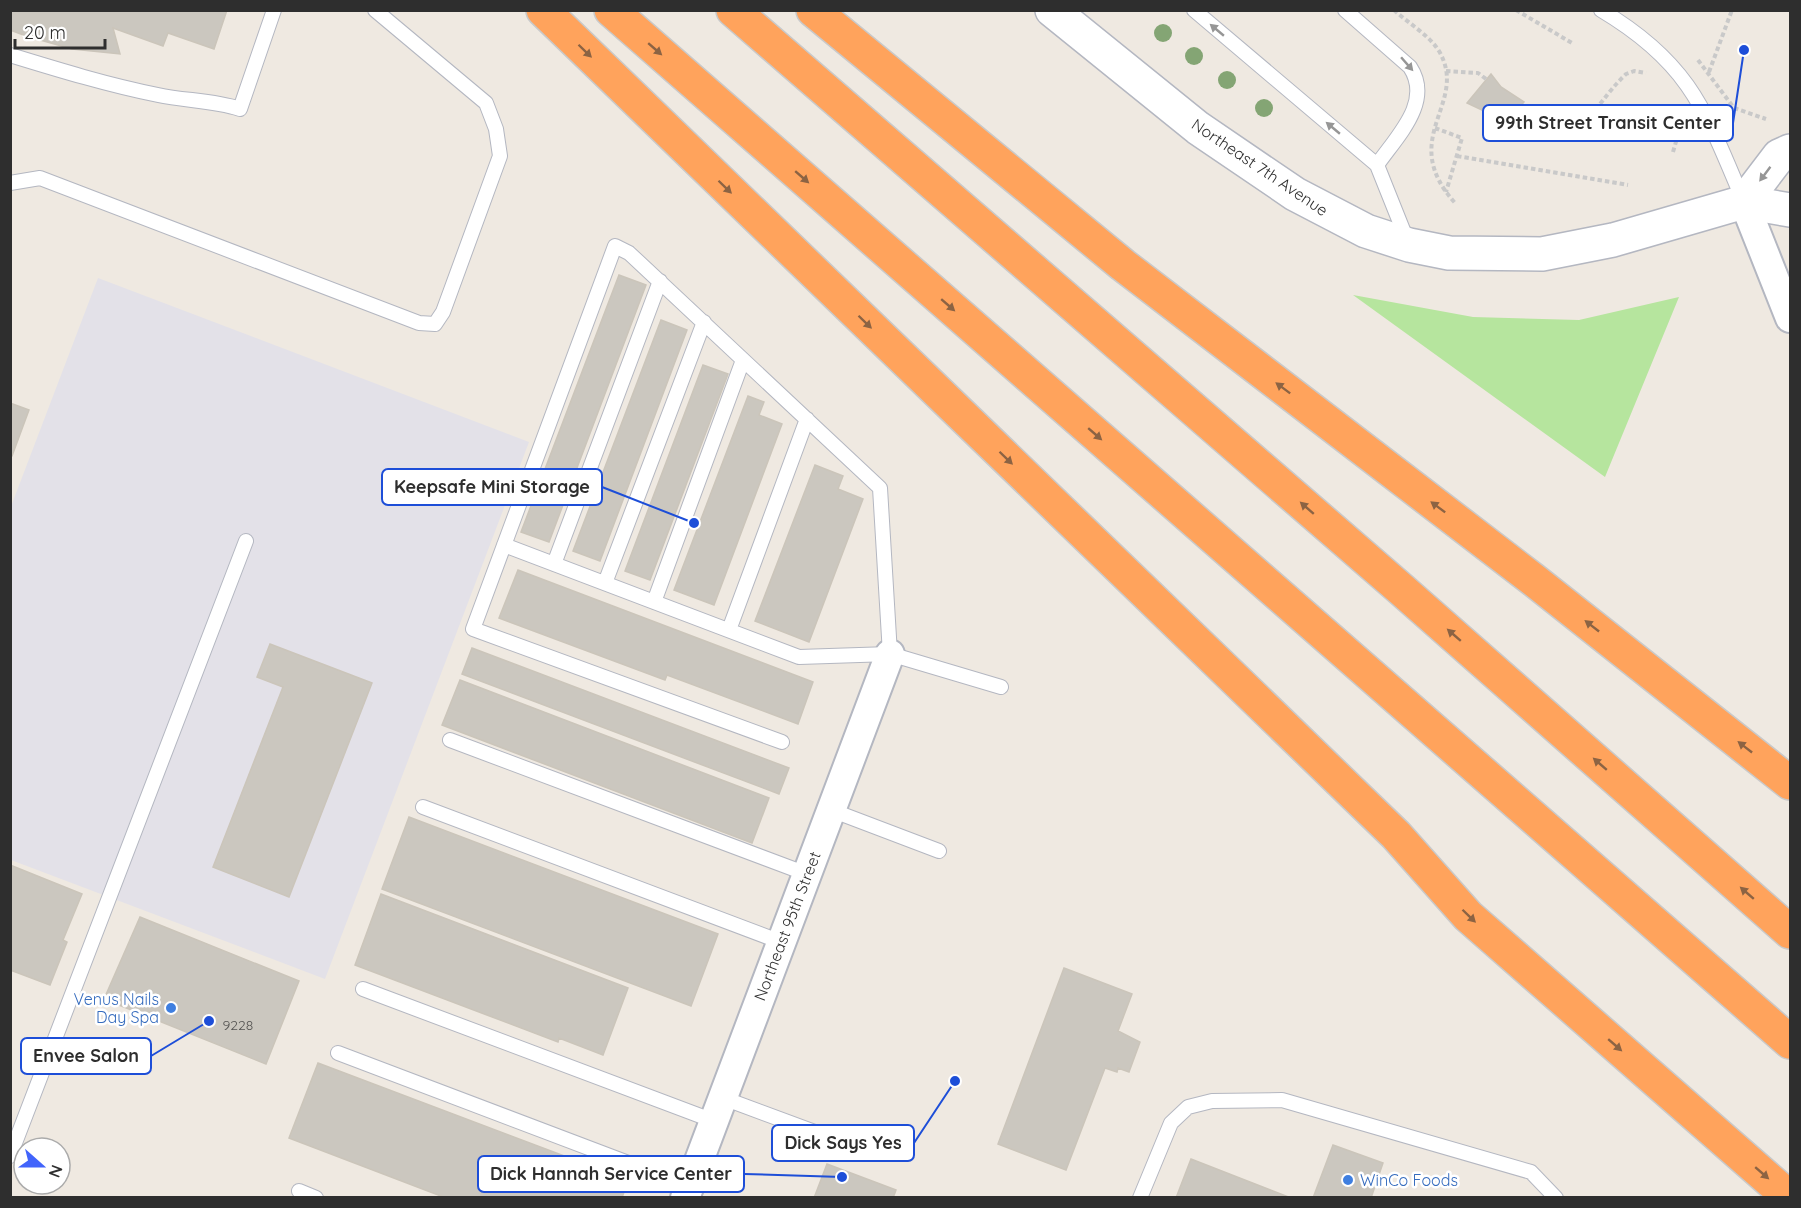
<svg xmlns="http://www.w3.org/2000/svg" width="1801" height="1208" font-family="Quicksand,sans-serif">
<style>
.industrial{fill:#e3e1e8}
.green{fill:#b6e59e}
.building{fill:#cbc7bf;stroke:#cbc5ba;stroke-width:1.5}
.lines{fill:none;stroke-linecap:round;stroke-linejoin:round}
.service-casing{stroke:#b4b7c1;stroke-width:16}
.minor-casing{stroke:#b4b7c1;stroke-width:32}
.tertiary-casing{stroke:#b4b7c1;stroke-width:36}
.motorway-casing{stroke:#c9c9c9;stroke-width:36}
.path{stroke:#c9c9c9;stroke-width:4;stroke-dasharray:4.5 3;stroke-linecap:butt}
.service{stroke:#fff;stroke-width:14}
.minor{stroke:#fff;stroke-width:28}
.tertiary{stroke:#fff;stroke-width:33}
.motorway{stroke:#ffa35c;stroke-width:33}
.tree{fill:#84a574}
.oneway{fill:#969696}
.oneway2{fill:#8c6343}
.shop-dot{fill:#3f7fe0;stroke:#fff;stroke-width:2}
.labels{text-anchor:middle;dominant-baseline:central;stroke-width:5;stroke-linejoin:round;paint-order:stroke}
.number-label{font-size:14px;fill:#555452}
.street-label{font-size:16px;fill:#2e2e2e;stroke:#fff}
.shop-label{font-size:16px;fill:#366cbe;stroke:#fff;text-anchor:end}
.leader{fill:none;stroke:#1d4ed8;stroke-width:2}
.callout-dot{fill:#1d4ed8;stroke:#fff;stroke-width:2}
.callout{fill:#fff;stroke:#1d4ed8;stroke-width:2}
.callout-label{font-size:18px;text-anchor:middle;font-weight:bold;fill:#2e2e2e}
</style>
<rect width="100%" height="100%" fill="#efe9e1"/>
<path class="industrial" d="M98 278 529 442 325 979 11 860 10 509Z"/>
<path class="green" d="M1353 295 1473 317 1579 320 1679 297 1605 477Z"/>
<path class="building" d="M10 10H227L214 49 168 33 163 46 113 28 120 54 72 49 26 36 10 30Z
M1491 74 1501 87 1524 102 1500 130 1482 110 1467 103Z
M619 275 646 285 549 542 521 532Z
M661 320 687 330 600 561 573 551Z
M703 365 728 374 650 580 625 571Z
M748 396 764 402 759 415 782 424 714 605 674 590Z
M10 403 29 410 12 456H10Z
M815 465 843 476 838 489 863 499 809 642 755 621Z
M518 570 813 682 798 724 667 675 665 680 499 618Z
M270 644 372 683 289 897 213 867 283 687 257 677Z
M472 648 789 768 779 794 462 674Z
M460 680 769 798 752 843 442 725Z
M409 817 718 934 691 1006 382 889Z
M10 865 82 894 63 940 67 942 50 985 10 970Z
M381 894 628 988 603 1055 559 1038 558 1042 355 965Z
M140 917 299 981 266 1064 104 999Z
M1064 968 1132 994 1118 1031 1140 1042 1129 1072 1118 1068 1117 1072 1105 1068 1066 1170 998 1144Z
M318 1063 628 1180 622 1198H446L289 1138Z
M1333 1145 1383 1163 1371 1198H1313Z
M1191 1159 1291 1198H1176Z
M827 1164 896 1190 893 1198H814Z"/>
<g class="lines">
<g class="service-casing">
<path id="service" d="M1194 10 1377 165 1407 240
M1345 10 1410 67C1433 102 1397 136 1377 165
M1601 10C1690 63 1705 110 1743 200
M10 55C59 70 108 85 158 95 185 101 213 100 240 109L274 10
M10 183 40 178 419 323 435 324 443 312 500 156 496 129 486 103 375 10
M504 545 799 657 890 654 1001 687
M554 564 660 281
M605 583 704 322
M654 602 743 360
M729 630 807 419
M450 740 807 874
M782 742 473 629 615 246 629 253 880 488 890 654
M423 807 781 942
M831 810 939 851
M363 989 714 1121
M338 1053 689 1186
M723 1098 831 1138
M10 1156 246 541
M299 1191 316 1198
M1140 1198 1171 1123 1188 1107 1212 1101 1282 1100 1531 1172 1556 1198"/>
</g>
<g class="minor-casing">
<path id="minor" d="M1744 202 1790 318
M685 1198 890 654"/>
</g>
<g class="tertiary-casing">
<path id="tertiary" d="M1052 10 1198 128 1295 194 1366 231 1409 245 1449 253 1542 254 1613 240 1744 202 1790 210
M1744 202 1779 156 1790 151"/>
</g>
<g class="motorway-casing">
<path id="motorway" d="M543 10 1396 835 1468 916 1790 1198
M611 10 1790 1042
M733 10 1402 590 1790 932
M813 10 1123 265 1535 581 1790 783"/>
</g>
<path class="path" d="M1394 10C1408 23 1429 35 1439 51 1470 104 1396 137 1455 203
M1516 10 1572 43
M1698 60 1734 108 1766 119
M1446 71 1478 73 1486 79
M1709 72 1732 10
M1519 108C1581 159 1587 111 1626 74L1634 71 1646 73
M1435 128 1462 138 1446 192
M1673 152 1678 135 1677 113
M1457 156 1628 185"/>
<use href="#service" class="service"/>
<use href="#minor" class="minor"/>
<use href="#tertiary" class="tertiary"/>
<use href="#motorway" class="motorway"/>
</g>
<g class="tree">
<circle cx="1163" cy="33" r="9"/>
<circle cx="1194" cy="56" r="9"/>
<circle cx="1227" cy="80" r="9"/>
<circle cx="1264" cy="108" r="9"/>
</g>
<defs><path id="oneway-solid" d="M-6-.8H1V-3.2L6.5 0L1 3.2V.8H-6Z" transform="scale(1.5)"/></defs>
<g class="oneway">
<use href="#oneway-solid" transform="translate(1217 30) rotate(-140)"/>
<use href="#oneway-solid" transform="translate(1407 64) rotate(49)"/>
<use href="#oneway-solid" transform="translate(1333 128) rotate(-140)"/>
<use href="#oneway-solid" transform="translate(1765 174) rotate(127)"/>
</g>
<g class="oneway2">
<use href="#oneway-solid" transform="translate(655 49) rotate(41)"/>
<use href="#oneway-solid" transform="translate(585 51) rotate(44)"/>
<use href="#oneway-solid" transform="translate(802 177) rotate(41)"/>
<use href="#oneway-solid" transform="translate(725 187) rotate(44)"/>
<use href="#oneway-solid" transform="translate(948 305) rotate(41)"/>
<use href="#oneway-solid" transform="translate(865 322) rotate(44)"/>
<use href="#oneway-solid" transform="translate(1283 388) rotate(-143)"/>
<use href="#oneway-solid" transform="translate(1095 434) rotate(41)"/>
<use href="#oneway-solid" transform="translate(1006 458) rotate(44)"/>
<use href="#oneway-solid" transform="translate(1438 507) rotate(-143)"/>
<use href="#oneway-solid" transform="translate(1307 508) rotate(-139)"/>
<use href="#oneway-solid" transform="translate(1592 626) rotate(-142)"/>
<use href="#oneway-solid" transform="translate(1454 635) rotate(-139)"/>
<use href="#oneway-solid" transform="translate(1745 747) rotate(-142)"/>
<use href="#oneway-solid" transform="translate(1600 764) rotate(-139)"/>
<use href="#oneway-solid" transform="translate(1747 893) rotate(-139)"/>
<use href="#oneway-solid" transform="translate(1469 916) rotate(44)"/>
<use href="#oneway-solid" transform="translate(1615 1045) rotate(41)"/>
<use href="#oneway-solid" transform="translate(1762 1173) rotate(41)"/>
</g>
<g class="shop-dot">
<circle cx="171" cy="1008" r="6"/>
<circle cx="1348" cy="1180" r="6"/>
</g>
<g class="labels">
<g class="number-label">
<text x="238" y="1025">9228</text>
</g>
<g class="street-label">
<text transform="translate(1260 167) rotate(34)">Northeast 7th Avenue</text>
<text transform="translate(787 926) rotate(-69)">Northeast 95th Street</text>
</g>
<g class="shop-label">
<text x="159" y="999">Venus Nails<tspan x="159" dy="18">Day Spa</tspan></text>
<text x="1360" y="1180" text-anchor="start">WinCo Foods</text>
</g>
</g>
<path class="leader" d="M1744 50L1733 123M694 523L602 487M209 1021L151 1056M955 1081L914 1143M842 1177L744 1174"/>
<g class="callout-dot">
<circle cx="1744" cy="50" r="6"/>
<circle cx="694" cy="523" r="6"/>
<circle cx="209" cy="1021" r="6"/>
<circle cx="955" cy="1081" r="6"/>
<circle cx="842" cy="1177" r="6"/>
</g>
<g class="callout">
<rect x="1483" y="105" width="250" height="36" rx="6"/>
<rect x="382" y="469" width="220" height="36" rx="6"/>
<rect x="21" y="1038" width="130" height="36" rx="6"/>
<rect x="772" y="1125" width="142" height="36" rx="6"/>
<rect x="478" y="1156" width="266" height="36" rx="6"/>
</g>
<g class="callout-label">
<text x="1608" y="129">99th Street Transit Center</text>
<text x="492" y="493">Keepsafe Mini Storage</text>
<text x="86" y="1062">Envee Salon</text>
<text x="843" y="1149">Dick Says Yes</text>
<text x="611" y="1180">Dick Hannah Service Center</text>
</g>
<rect width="1801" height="1208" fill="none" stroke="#2e2e2e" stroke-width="24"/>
<g transform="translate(42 1166) rotate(111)"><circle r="28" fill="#ffffff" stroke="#ababab" stroke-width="1.5"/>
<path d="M0-4.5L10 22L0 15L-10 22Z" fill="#4264fb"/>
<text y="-9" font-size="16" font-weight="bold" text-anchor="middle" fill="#2e2e2e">N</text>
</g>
<path d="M15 39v9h90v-9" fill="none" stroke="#2e2e2e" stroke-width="3"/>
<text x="24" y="39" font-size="18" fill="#2e2e2e" stroke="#ffffff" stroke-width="4.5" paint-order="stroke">20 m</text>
</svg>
